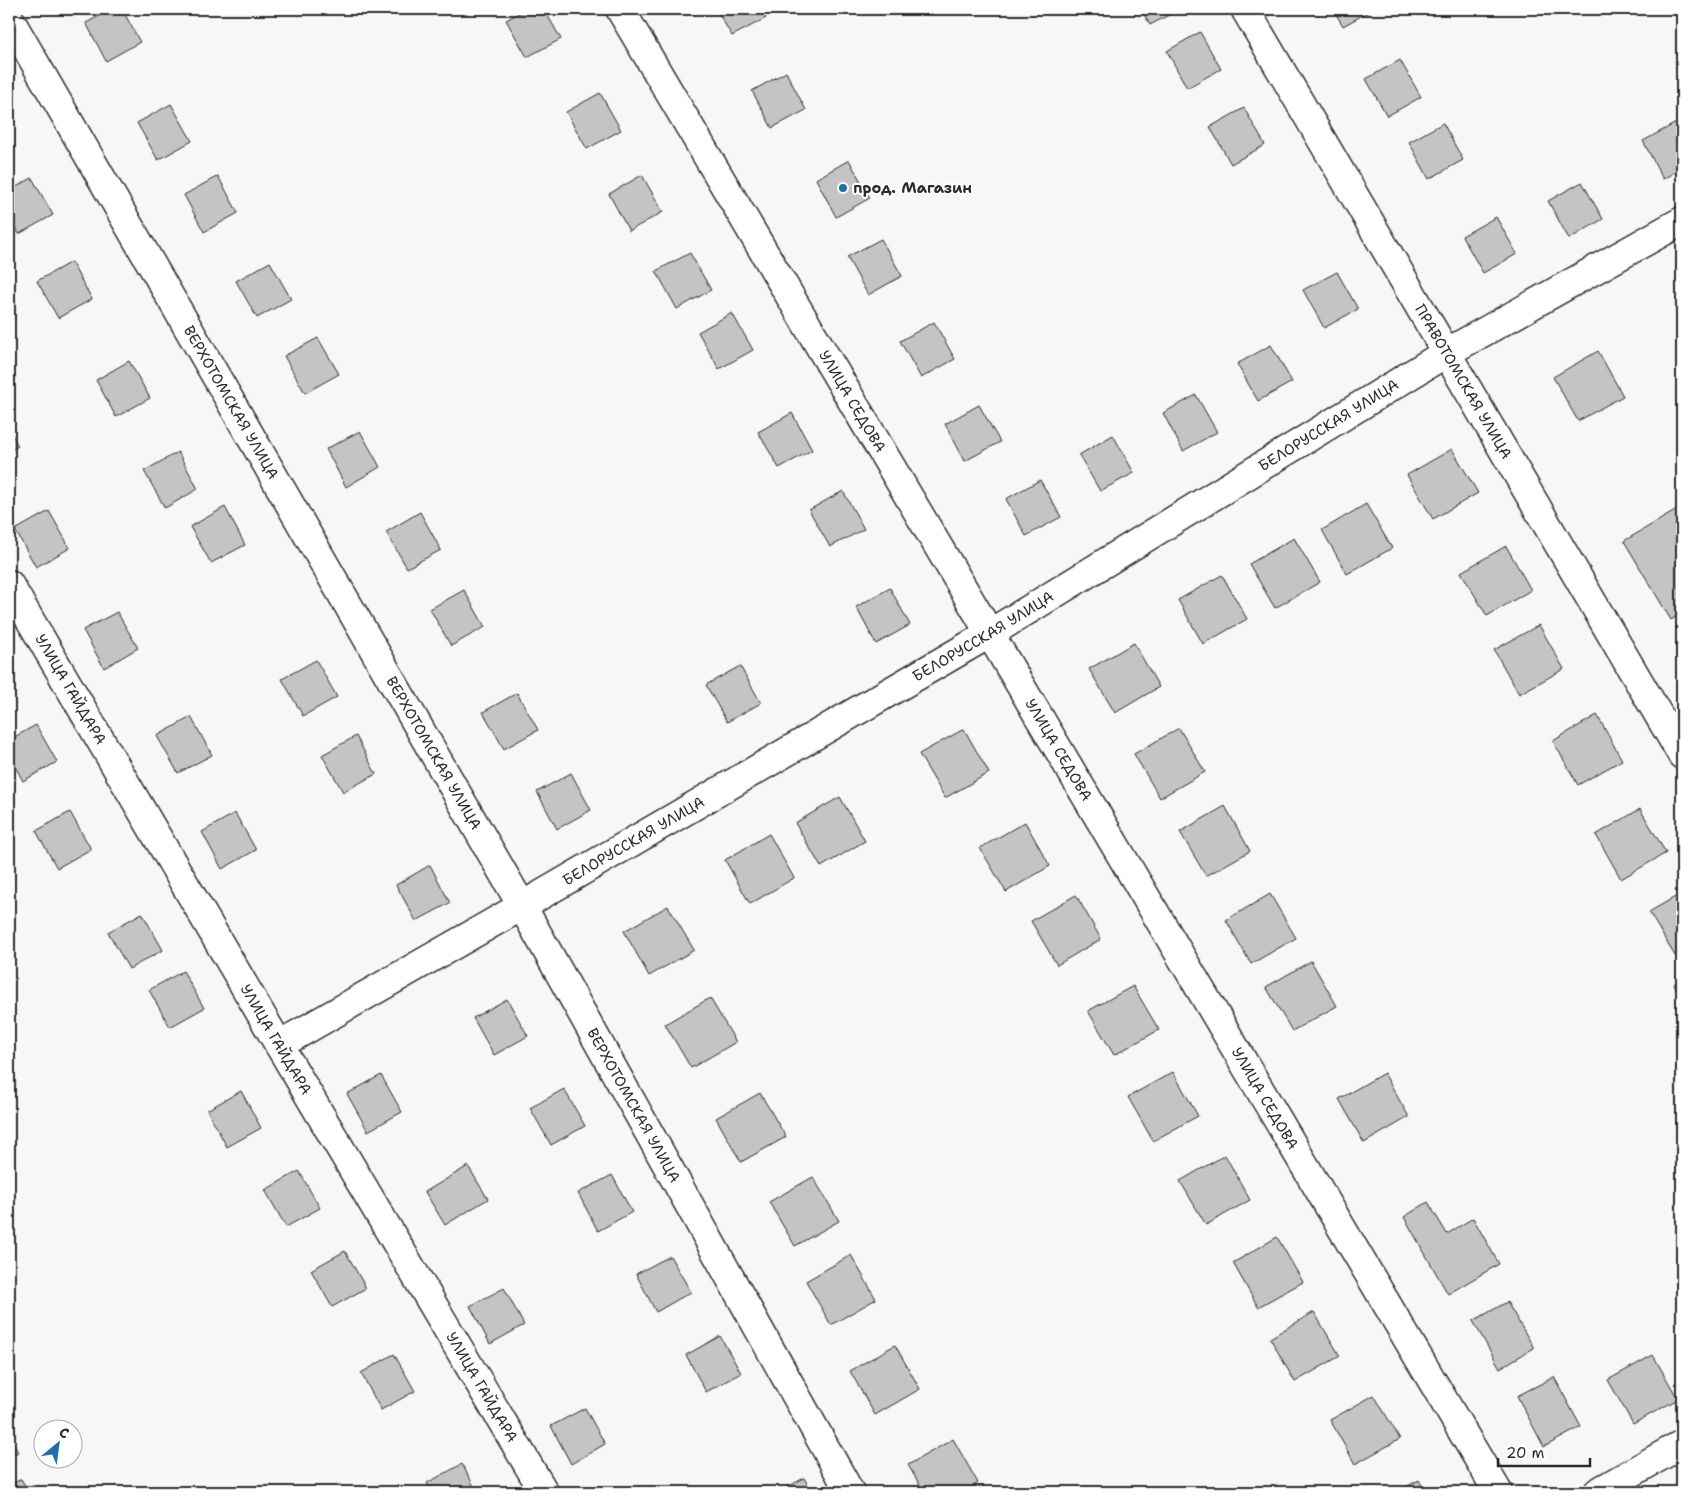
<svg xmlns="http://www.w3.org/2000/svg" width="1691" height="1501" font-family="'Shantell Sans',sans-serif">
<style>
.building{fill:#c4c4c4;stroke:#2b2b2b}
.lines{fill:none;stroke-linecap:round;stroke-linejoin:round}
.minor-casing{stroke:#2b2b2b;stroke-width:31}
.minor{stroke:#fff;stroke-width:28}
.poi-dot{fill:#1f6fb2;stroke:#fff;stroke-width:2}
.labels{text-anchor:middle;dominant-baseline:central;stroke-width:4;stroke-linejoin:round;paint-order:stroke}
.poi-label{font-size:15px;font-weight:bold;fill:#2b2b2b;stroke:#fff;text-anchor:start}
.street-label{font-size:15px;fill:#2b2b2b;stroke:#fff}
</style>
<rect width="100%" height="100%" fill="#f7f7f7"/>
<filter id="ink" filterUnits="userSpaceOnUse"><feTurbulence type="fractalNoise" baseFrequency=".02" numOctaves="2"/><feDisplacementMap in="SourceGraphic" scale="10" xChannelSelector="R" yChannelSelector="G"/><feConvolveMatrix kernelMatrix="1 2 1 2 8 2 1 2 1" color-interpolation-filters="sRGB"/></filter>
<g filter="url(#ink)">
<path class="building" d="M112 9H122L140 42 106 61 86 23Z
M527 9H544L561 39 527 57 506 20Z
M716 9H761L766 18 732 36Z
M1141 9H1180L1150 25Z
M1333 9H1374L1343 26Z
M1200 32 1221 69 1187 88 1167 51Z
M1400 60 1421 97 1387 116 1366 79Z
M786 72 806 110 772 128 752 91Z
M600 93 621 130 587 149 566 112Z
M171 104 192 141 158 160 137 123Z
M1244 108 1265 145 1231 164 1210 127Z
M1443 123 1463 160 1429 179 1409 142Z
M1676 123 1682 133V168L1663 179 1643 141Z
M849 160 870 198 836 217 816 179Z
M642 175 663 212 629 231 609 194Z
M218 176 238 213 204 232 184 195Z
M32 178 53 215 19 234 9 216V191Z
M1582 182 1603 219 1569 239 1548 201Z
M1496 217 1517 254 1483 273 1462 236Z
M881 239 902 276 868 295 847 257Z
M690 253 711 290 677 309 656 271Z
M71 262 92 299 58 318 37 281Z
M270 262 291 299 257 318 236 281Z
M1337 272 1358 309 1324 328 1303 290Z
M732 313 753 350 719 369 698 332Z
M934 322 955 359 921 378 900 341Z
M318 338 339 374 305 393 284 356Z
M1271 345 1292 382 1258 401 1237 364Z
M1598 351 1623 396 1578 421 1553 377Z
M129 361 150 398 116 417 96 380Z
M1196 395 1217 432 1183 451 1163 413Z
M979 405 1000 442 965 461 945 424Z
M792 413 812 450 779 468 758 432Z
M9 429 18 446 9 452Z
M360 431 380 467 346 487 326 449Z
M1113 435 1134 473 1100 491 1079 455Z
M1452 449 1478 493 1433 519 1407 475Z
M178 452 198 489 165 508 144 471Z
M1040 480 1061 517 1026 536 1006 499Z
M843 491 864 529 830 547 809 510Z
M1366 504 1392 548 1347 574 1322 530Z
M225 507 245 545 211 563 190 527Z
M1680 508 1682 511V613L1671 620 1624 541Z
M49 511 70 548 36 567 15 530Z
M420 512 441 550 407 568 386 532Z
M1294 538 1320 582 1275 608 1249 564Z
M1506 546 1531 590 1487 616 1461 572Z
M1222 575 1247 619 1203 644 1178 600Z
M890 588 910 625 876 644 856 607Z
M464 590 485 627 451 646 430 609Z
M117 612 138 648 104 668 83 630Z
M1539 625 1564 669 1519 694 1494 650Z
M1134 643 1159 687 1115 713 1089 669Z
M316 660 337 697 303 716 282 679Z
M740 666 761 703 727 722 706 685Z
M517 693 538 730 504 749 483 712Z
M1597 715 1622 760 1578 785 1553 741Z
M191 717 212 755 178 773 157 736Z
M36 725 57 762 23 781 9 755V740Z
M1179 728 1205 772 1160 798 1134 754Z
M964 729 989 773 945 798 919 754Z
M356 736 376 774 343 792 322 755Z
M571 773 591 810 557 829 537 792Z
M840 797 865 841 821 867 795 823Z
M1225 806 1250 851 1206 876 1180 832Z
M1640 809 1666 853 1621 879 1596 835Z
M70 812 91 849 57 868 36 831Z
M235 813 256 850 222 869 202 832Z
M1025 822 1050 866 1006 892 980 848Z
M769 834 794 878 750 904 725 860Z
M430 865 450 903 416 921 396 885Z
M1682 893V952L1675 956 1649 912Z
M1270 894 1296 938 1251 964 1226 920Z
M1076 895 1101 939 1057 965 1031 921Z
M668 906 694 950 649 976 624 931Z
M142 913 163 950 129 969 108 932Z
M1311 961 1337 1006 1292 1031 1266 987Z
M183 971 204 1008 170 1027 149 990Z
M1682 979V998L1674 984Z
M1133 986 1159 1030 1114 1055 1088 1011Z
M710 998 736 1042 691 1068 665 1024Z
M507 999 528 1036 494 1055 473 1018Z
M1173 1072 1198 1116 1153 1141 1128 1097Z
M1384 1073 1409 1117 1364 1143 1339 1099Z
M381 1075 402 1112 368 1131 347 1094Z
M564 1089 585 1126 551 1145 530 1108Z
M241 1091 261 1128 227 1147 207 1110Z
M760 1093 786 1137 741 1162 716 1118Z
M1225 1155 1250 1200 1206 1225 1180 1181Z
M468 1166 488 1199 445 1225 425 1192Z
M299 1171 320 1208 286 1227 265 1190Z
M612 1175 632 1212 598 1231 578 1193Z
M813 1177 839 1221 795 1246 769 1202Z
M1428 1202 1447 1234 1473 1218 1499 1264 1448 1294 1404 1217Z
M1277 1237 1303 1282 1258 1307 1233 1263Z
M345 1251 366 1288 332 1307 311 1270Z
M851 1255 876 1299 831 1325 806 1281Z
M670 1256 691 1292 656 1312 636 1274Z
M504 1288 524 1325 490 1344 470 1306Z
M1507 1302 1534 1348 1500 1368 1473 1321Z
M1314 1312 1340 1356 1295 1382 1270 1338Z
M720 1336 741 1373 706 1392 686 1355Z
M895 1345 920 1389 875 1415 850 1371Z
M394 1354 415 1391 381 1410 361 1373Z
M1653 1355 1678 1399 1633 1424 1608 1380Z
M1554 1377 1581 1427 1544 1447 1517 1396Z
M1374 1395 1400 1439 1355 1464 1330 1420Z
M585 1408 605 1444 571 1464 551 1426Z
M9 1436 18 1452 9 1458Z
M953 1439 978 1483 962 1492H924L908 1465Z
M462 1464 477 1492H432L427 1483Z
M804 1478 812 1492H778Z
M21 1479 29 1492H9V1486Z
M1419 1480 1425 1492H1396Z"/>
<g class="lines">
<g class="minor-casing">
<g id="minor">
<path id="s1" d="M620 9 1498 1492"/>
<path id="s2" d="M1245 9 1682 755"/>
<path id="s3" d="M9 18 522 906 850 1492"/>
<path id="s4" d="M9 584 279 1045 544 1492"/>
<path id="s5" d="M279 1045 522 906 989 634 1446 353 1682 221"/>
<path d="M1598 1492 1682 1444"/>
</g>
</g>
<use href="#minor" class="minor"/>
</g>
</g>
<circle class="poi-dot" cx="843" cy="188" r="5"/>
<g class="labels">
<g class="poi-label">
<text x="853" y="188">прод. Магазин</text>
</g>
<g class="street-label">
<text stroke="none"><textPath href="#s2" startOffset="432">ПРАВОТОМСКАЯ УЛИЦА</textPath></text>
<text stroke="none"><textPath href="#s3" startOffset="444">ВЕРХОТОМСКАЯ УЛИЦА</textPath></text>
<text stroke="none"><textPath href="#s1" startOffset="456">УЛИЦА СЕДОВА</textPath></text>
<text stroke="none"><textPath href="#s5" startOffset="1219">БЕЛОРУССКАЯ УЛИЦА</textPath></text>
<text stroke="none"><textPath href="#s5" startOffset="814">БЕЛОРУССКАЯ УЛИЦА</textPath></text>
<text stroke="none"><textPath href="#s4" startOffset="122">УЛИЦА ГАЙДАРА</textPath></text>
<text stroke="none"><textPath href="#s1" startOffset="861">УЛИЦА СЕДОВА</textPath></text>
<text stroke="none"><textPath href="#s3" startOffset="849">ВЕРХОТОМСКАЯ УЛИЦА</textPath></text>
<text stroke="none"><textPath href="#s5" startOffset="409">БЕЛОРУССКАЯ УЛИЦА</textPath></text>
<text stroke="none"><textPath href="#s4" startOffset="528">УЛИЦА ГАЙДАРА</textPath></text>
<text stroke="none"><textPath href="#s1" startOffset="1266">УЛИЦА СЕДОВА</textPath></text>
<text stroke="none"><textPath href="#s3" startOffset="1254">ВЕРХОТОМСКАЯ УЛИЦА</textPath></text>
<text stroke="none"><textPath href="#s4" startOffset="932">УЛИЦА ГАЙДАРА</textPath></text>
</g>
</g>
<rect width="1691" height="1501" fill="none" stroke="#fff" stroke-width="30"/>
<rect x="15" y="15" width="1661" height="1471" fill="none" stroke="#2b2b2b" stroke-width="2" filter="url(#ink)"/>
<g transform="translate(58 1444) rotate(29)"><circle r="24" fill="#ffffff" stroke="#aaaaaa"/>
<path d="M0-4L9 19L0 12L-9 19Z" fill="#1f6fb2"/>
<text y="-8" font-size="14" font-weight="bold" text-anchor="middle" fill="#2b2b2b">С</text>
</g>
<path d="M1498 1458v8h92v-8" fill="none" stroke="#2b2b2b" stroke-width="2.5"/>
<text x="1506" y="1458" font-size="15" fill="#2b2b2b" stroke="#ffffff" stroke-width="4" paint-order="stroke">20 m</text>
</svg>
